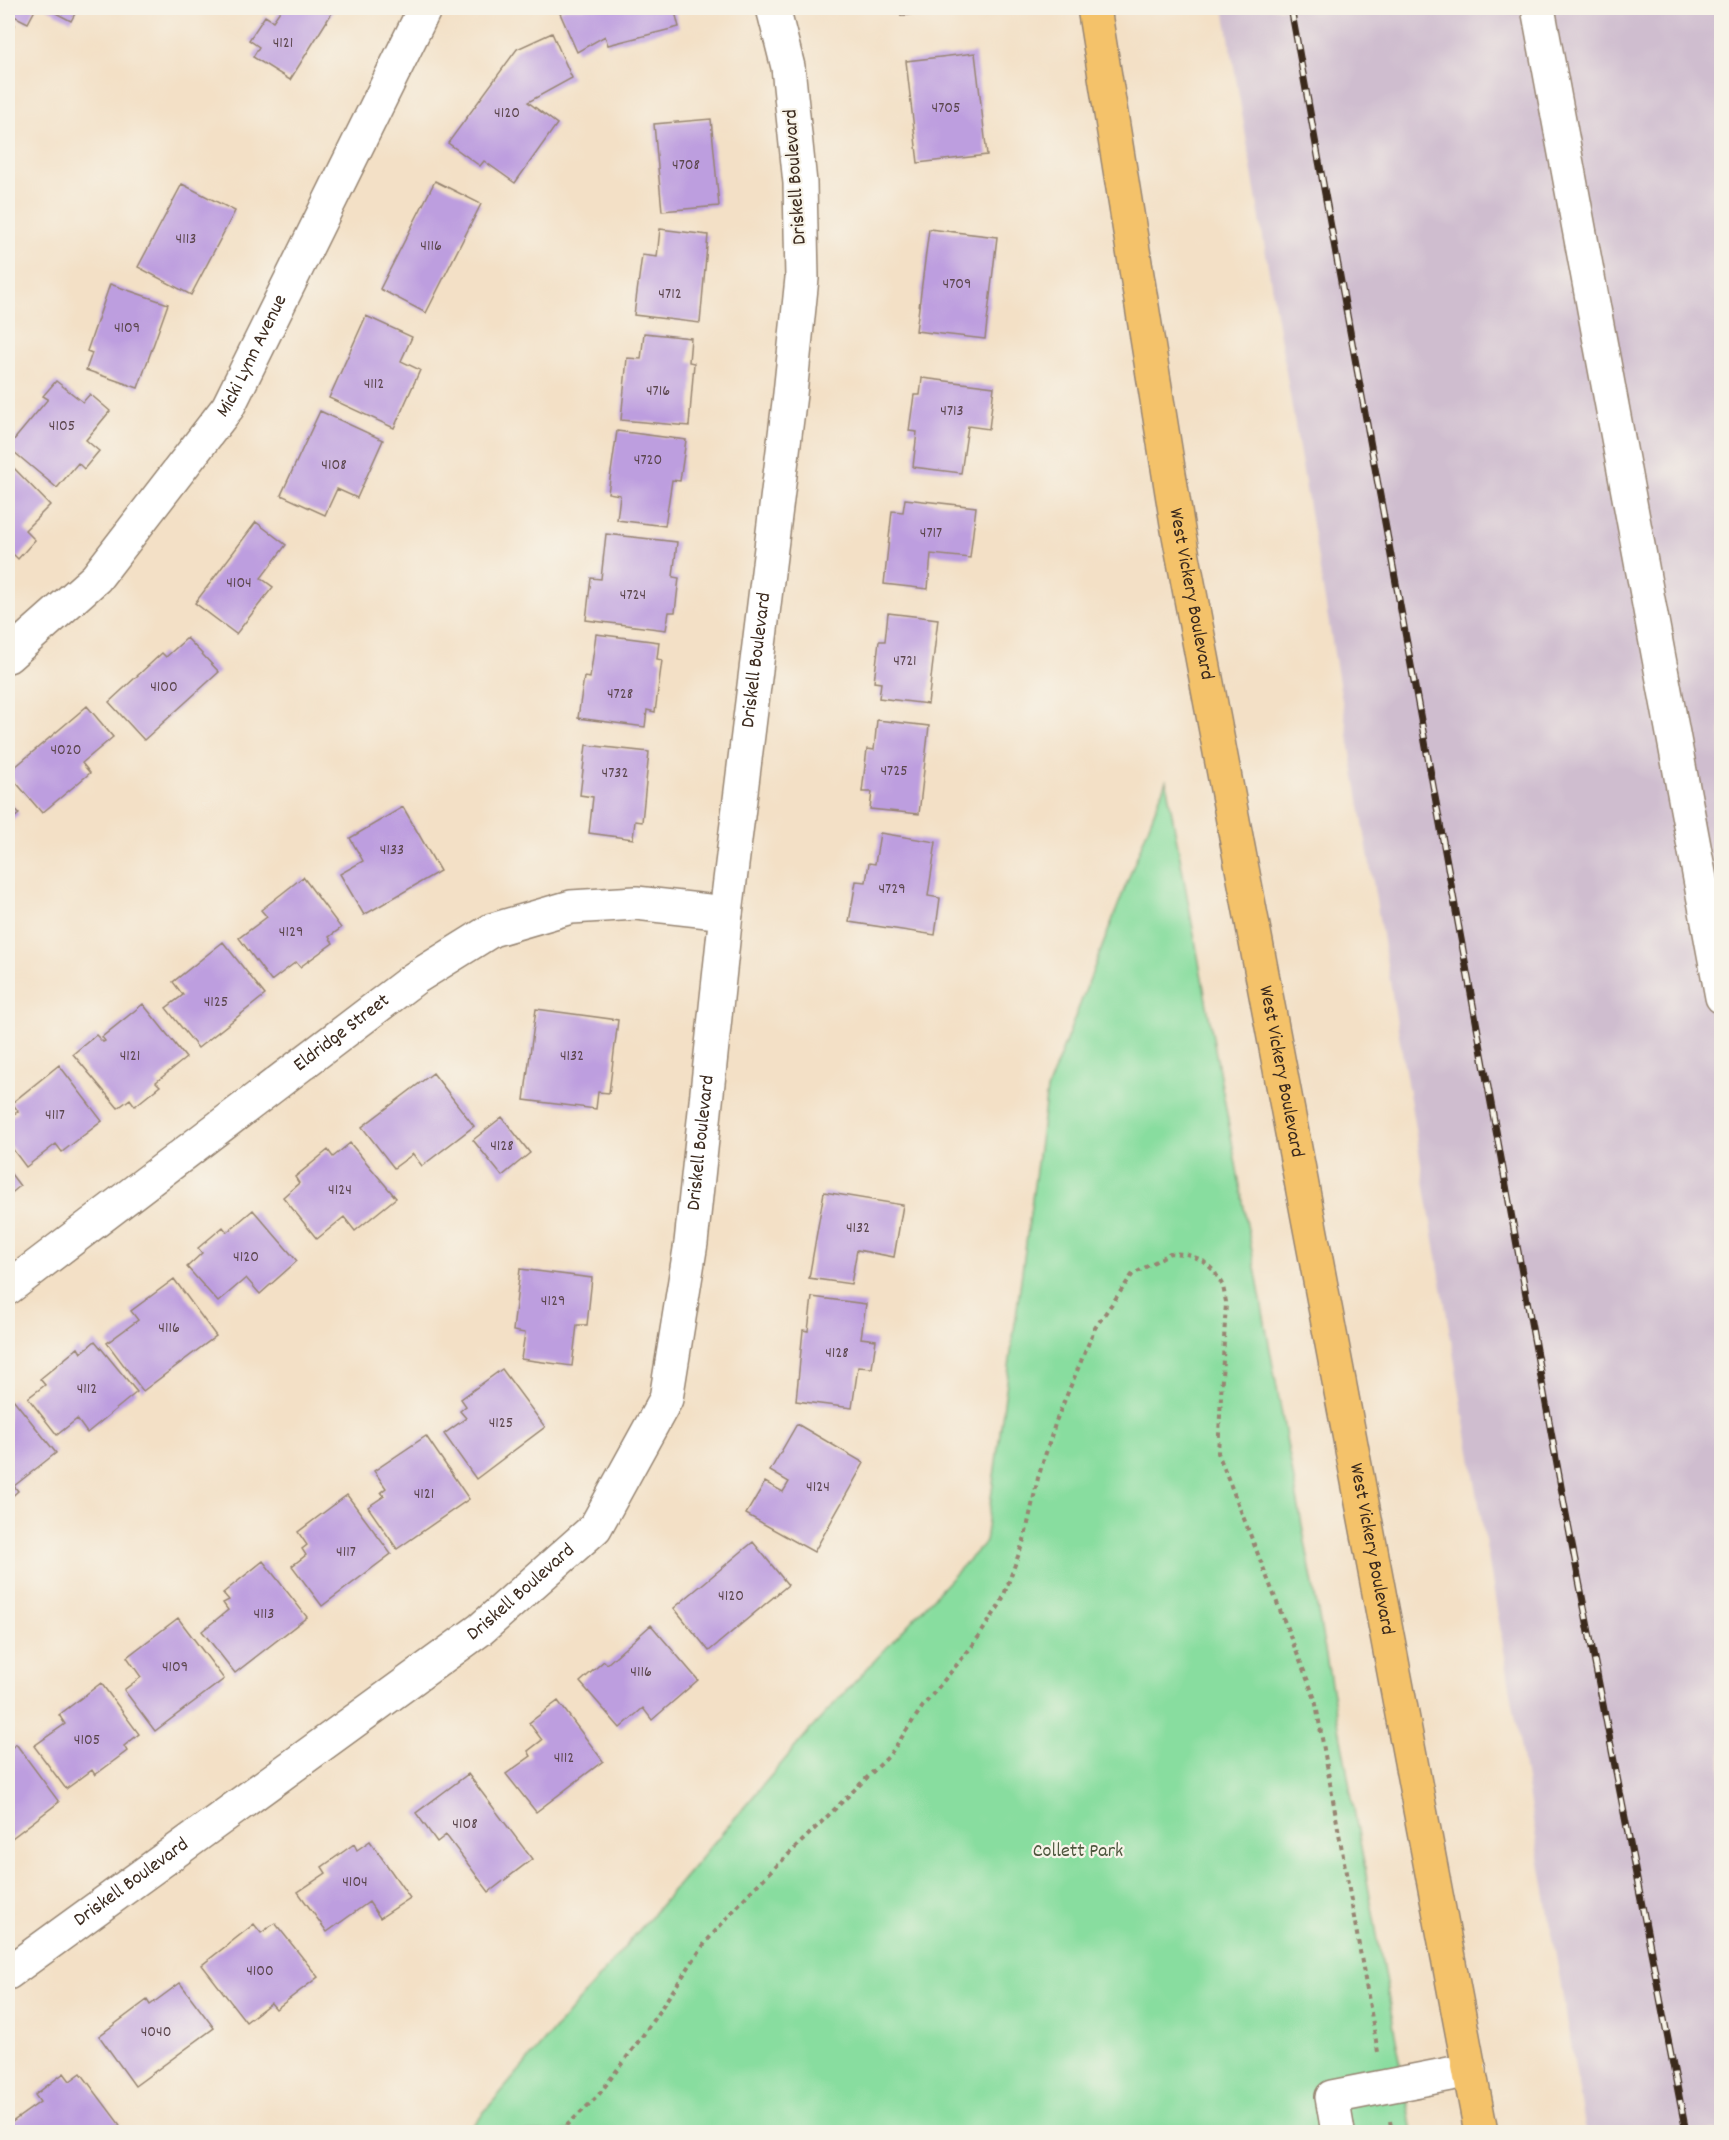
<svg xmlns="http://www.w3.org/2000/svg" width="1729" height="2140" font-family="Dekko,sans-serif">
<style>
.industrial{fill:#cfbdcf}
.green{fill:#88dd9f;stroke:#62845e;stroke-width:1.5}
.building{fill:#bd9edf}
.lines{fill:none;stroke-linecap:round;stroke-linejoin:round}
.minor-casing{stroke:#978572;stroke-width:36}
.major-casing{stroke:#978572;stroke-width:36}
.path{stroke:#978572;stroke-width:4;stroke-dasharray:4.5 4.5;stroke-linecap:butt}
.minor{stroke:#fff;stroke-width:33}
.major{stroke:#f4c26a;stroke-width:33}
.rail-casing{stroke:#3b2a1e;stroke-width:7}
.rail{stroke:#f7f3e8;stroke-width:4.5;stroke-dasharray:14;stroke-linecap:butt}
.labels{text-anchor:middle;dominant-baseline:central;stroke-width:4.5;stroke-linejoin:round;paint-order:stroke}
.number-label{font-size:16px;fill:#5c474e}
.street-label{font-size:20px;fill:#3b2a1e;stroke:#f7f3e8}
.park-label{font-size:20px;fill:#4e573e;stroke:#f7f3e8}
</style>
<rect width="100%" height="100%" fill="#f7f3e8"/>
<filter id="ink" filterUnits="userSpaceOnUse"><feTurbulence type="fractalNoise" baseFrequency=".0167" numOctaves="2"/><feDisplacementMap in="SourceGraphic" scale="12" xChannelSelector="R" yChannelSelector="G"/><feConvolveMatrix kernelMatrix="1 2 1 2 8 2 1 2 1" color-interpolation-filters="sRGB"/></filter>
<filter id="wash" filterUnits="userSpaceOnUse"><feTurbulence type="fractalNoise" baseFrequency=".008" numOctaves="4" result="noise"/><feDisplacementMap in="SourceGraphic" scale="24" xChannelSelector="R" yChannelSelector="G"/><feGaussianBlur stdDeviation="1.35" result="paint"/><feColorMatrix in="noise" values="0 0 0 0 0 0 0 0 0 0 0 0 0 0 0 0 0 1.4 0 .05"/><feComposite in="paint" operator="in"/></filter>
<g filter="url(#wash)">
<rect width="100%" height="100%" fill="#f3e0c6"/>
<path class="industrial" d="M1224 8H1721V2132H1586Z"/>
<path class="green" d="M1166 781 1413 2132H467L810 1730 985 1542 1047 1090Z"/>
<g id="blocks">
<path class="building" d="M8 8H36L28 23 8 13Z
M46 8H78L71 21Z
M282 8H335L290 80 253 57 259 47 249 40 265 16 273 21Z
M565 8H674L679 27 608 45 605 36 577 52 559 11Z
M899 8H949V9L901 16Z
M8 21 15 25 8 39Z
M552 33 572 78 528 102 557 124 515 183 484 161 480 166 448 143 517 49Z
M975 53 987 155 918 163 906 61Z
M711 119 719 206 662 211 654 124Z
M435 181 481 204 426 313 380 289Z
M182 184 235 211 191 295 138 267Z
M660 229 708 235 700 323 634 315 642 255 657 257Z
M929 229 997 237 985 339 916 331Z
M110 284 168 304 138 388 86 370 92 353 87 351Z
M366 316 412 337 401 361 420 370 394 428 329 398Z
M644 333 691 338 689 362 694 363 689 426 621 420 627 358 641 359Z
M922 378 994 387 989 429 968 426 961 473 913 467 917 432 909 431 914 395H920Z
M56 381 83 402 90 394 110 411 86 440 99 451 84 469 78 463 57 488 8 447 48 399 43 396Z
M320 411 383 440 357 498 337 489 325 515 281 495Z
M617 431 686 440 680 481 672 480 665 526 617 520 620 495 608 493Z
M8 462 50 505 25 530 35 540 18 559 8 549Z
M905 499 976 507 970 558 931 554 928 589 884 584 892 511 903 512Z
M256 522 286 545 261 578 273 587 236 634 195 603Z
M606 534 677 542 673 577 679 578 675 612H669L666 630 586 620 591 578 601 579Z
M888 613 938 619 928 704 879 698 881 683 874 682 879 641H885Z
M596 634 659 642 657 659 662 660 655 712 647 710 645 727 578 718 584 677 590 678Z
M187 638 219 672 144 740 109 702 162 653 166 657Z
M87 706 113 737 82 763 90 773 42 813 8 773Z
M877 720 929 726 919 814 870 809 872 792H862L867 749 874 750Z
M586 745 649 752 642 822 635 821 633 839 589 833 593 797 580 795Z
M8 800 19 814 8 823Z
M403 807 440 871 364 915 340 874 363 861 350 838Z
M880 833 936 842 928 896 940 898 935 935 849 922 856 881 866 882 869 863 875 864Z
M303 877 341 928 329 937 333 943 300 967 296 962 271 981 239 938 267 917 261 910Z
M223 942 265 995 198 1048 166 1008 183 995 173 982Z
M143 1004 186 1058 156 1082 160 1086 135 1106 130 1099 118 1108 73 1054 96 1035 103 1042 105 1041 102 1037Z
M536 1009 618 1020 609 1093 598 1092 596 1109 524 1100Z
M59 1065 102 1121 62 1152 56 1144 26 1167 8 1143V1119L18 1111 12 1103Z
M433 1073 474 1126 422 1166 413 1154 394 1168 362 1127Z
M502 1117 530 1153 502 1176 473 1140Z
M350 1143 396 1198 355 1231 344 1217 317 1239 283 1197 299 1183 295 1177 328 1150 333 1157Z
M8 1170 20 1186 8 1196Z
M824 1192 903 1205 894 1257 857 1250 851 1284 809 1278Z
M253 1210 297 1261 260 1294 246 1278 218 1302 187 1267 202 1253 198 1248 223 1227 227 1232Z
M520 1269 592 1278 587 1325H577L572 1366 521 1359 525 1333 513 1331Z
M174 1279 216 1336 143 1391 107 1343 138 1320 131 1311Z
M812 1297 866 1304 861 1338 876 1340 872 1368 858 1367 852 1408 796 1401 803 1330 808 1331Z
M95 1341 137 1392 87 1433 77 1419 57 1435 28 1398 45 1385 40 1379 78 1348 81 1353Z
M502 1369 545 1427 476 1479 444 1434 466 1418 460 1411 466 1406 461 1399Z
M13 1399 56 1453 14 1486 18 1491 8 1500V1403Z
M797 1424 864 1463 814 1552 746 1514 765 1482 783 1492 789 1482 770 1471Z
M426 1436 469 1499 397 1549 368 1507 384 1496 381 1492 386 1488 374 1471Z
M347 1495 391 1554 322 1606 292 1566 306 1555 302 1549 307 1545 298 1532Z
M753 1542 788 1585 709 1651 674 1608Z
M263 1561 307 1617 235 1673 202 1631 228 1610 223 1603 229 1600 223 1593Z
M178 1618 224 1679 155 1731 124 1690 141 1677 127 1657Z
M651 1625 698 1680 652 1720 643 1708 620 1728 580 1682 604 1661 607 1664Z
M101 1683 139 1734 124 1746 127 1751 95 1775 92 1770 66 1789 34 1746 65 1724 59 1715Z
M558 1701 603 1761 536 1812 506 1774 531 1756 528 1751 542 1740 529 1723Z
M16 1744 59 1802 8 1841V1751Z
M468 1774 532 1859 489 1892 446 1835 437 1842 416 1813Z
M370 1841 410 1898 380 1918 369 1902 327 1932 298 1892 326 1873 322 1867 354 1844 357 1850Z
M275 1923 318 1977 276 2009 271 2003 246 2022 202 1965 254 1924 261 1933Z
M180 1983 214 2028 135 2086 99 2036 147 2000 150 2005Z
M64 2073 70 2081 81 2073 120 2125 111 2132H13L8 2125 40 2102 35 2095Z"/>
</g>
</g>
<g filter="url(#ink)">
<use href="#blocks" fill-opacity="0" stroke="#978572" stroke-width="1.5"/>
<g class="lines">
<g class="minor-casing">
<g id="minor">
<path d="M1538 8 1722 997"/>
<path id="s1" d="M8 656 96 578 228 407 425 8"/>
<path id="s2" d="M8 1288 415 978 492 930 571 907 636 903 726 913"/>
<path id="s3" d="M8 1973 481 1629 595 1528 666 1399 691 1243 726 913 790 394 802 278 800 183 788 67 773 8"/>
<path d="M1338 2132 1332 2097 1470 2070"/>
</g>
</g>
<g class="major-casing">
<g id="major">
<path id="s4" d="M1094 8 1178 530 1481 2132"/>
</g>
</g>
<path class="path" d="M1390 2121 1392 2132
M560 2132 597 2097 641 2038 705 1943 748 1894 889 1756 923 1706 973 1645 1001 1603 1025 1537 1038 1478 1056 1421 1095 1328 1132 1275 1170 1253 1186 1254 1202 1260 1214 1271 1223 1286 1226 1302 1218 1453 1315 1699 1378 2052"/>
<use href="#minor" class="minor"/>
<use href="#major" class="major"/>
<g class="rail-casing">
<path id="rail" d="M1291 8 1566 1514 1686 2132"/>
</g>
<use href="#rail" class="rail"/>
</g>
</g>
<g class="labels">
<g class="number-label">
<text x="283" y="43">4121</text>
<text x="946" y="108">4705</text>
<text x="507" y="113">4120</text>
<text x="686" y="165">4708</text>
<text x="186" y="239">4113</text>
<text x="431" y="246">4116</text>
<text x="957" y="284">4709</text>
<text x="670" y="294">4712</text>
<text x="127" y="328">4109</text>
<text x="374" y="384">4112</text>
<text x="658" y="391">4716</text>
<text x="952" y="411">4713</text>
<text x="62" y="426">4105</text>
<text x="648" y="460">4720</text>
<text x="334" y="465">4108</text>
<text x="931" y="533">4717</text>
<text x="239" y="583">4104</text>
<text x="633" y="595">4724</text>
<text x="905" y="661">4721</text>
<text x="164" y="687">4100</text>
<text x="620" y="694">4728</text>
<text x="66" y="750">4020</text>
<text x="894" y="771">4725</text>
<text x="615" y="773">4732</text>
<text x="392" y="850">4133</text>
<text x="892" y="889">4729</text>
<text x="291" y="932">4129</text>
<text x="216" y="1002">4125</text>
<text x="130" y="1056">4121</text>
<text x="572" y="1056">4132</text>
<text x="55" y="1115">4117</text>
<text x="502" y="1146">4128</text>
<text x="340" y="1190">4124</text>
<text x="858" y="1228">4132</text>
<text x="246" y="1257">4120</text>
<text x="553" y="1301">4129</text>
<text x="169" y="1328">4116</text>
<text x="837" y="1353">4128</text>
<text x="87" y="1389">4112</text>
<text x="501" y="1423">4125</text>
<text x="818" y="1487">4124</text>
<text x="424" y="1494">4121</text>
<text x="346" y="1552">4117</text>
<text x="731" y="1596">4120</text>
<text x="264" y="1614">4113</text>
<text x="175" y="1667">4109</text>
<text x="641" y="1672">4116</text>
<text x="87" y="1740">4105</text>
<text x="564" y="1758">4112</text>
<text x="465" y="1824">4108</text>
<text x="355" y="1882">4104</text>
<text x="260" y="1971">4100</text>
<text x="156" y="2032">4040</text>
</g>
<g class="street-label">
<text transform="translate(796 177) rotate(-94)">Driskell Boulevard</text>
<text stroke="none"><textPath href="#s1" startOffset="390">Micki Lynn Avenue</textPath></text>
<text stroke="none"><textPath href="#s4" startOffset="594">West Vickery Boulevard</textPath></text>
<text stroke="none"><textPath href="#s3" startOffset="1629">Driskell Boulevard</textPath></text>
<text stroke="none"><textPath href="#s2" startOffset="420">Eldridge Street</textPath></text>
<text stroke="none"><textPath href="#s4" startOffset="1080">West Vickery Boulevard</textPath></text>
<text stroke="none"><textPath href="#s3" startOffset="1143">Driskell Boulevard</textPath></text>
<text stroke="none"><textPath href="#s4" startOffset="1566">West Vickery Boulevard</textPath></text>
<text stroke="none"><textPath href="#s3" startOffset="639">Driskell Boulevard</textPath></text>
<text stroke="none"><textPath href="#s3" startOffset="153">Driskell Boulevard</textPath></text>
</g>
<g class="park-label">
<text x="1078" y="1852">Collett Park</text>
</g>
</g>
<rect width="1729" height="2140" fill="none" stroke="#f7f3e8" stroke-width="30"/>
</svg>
